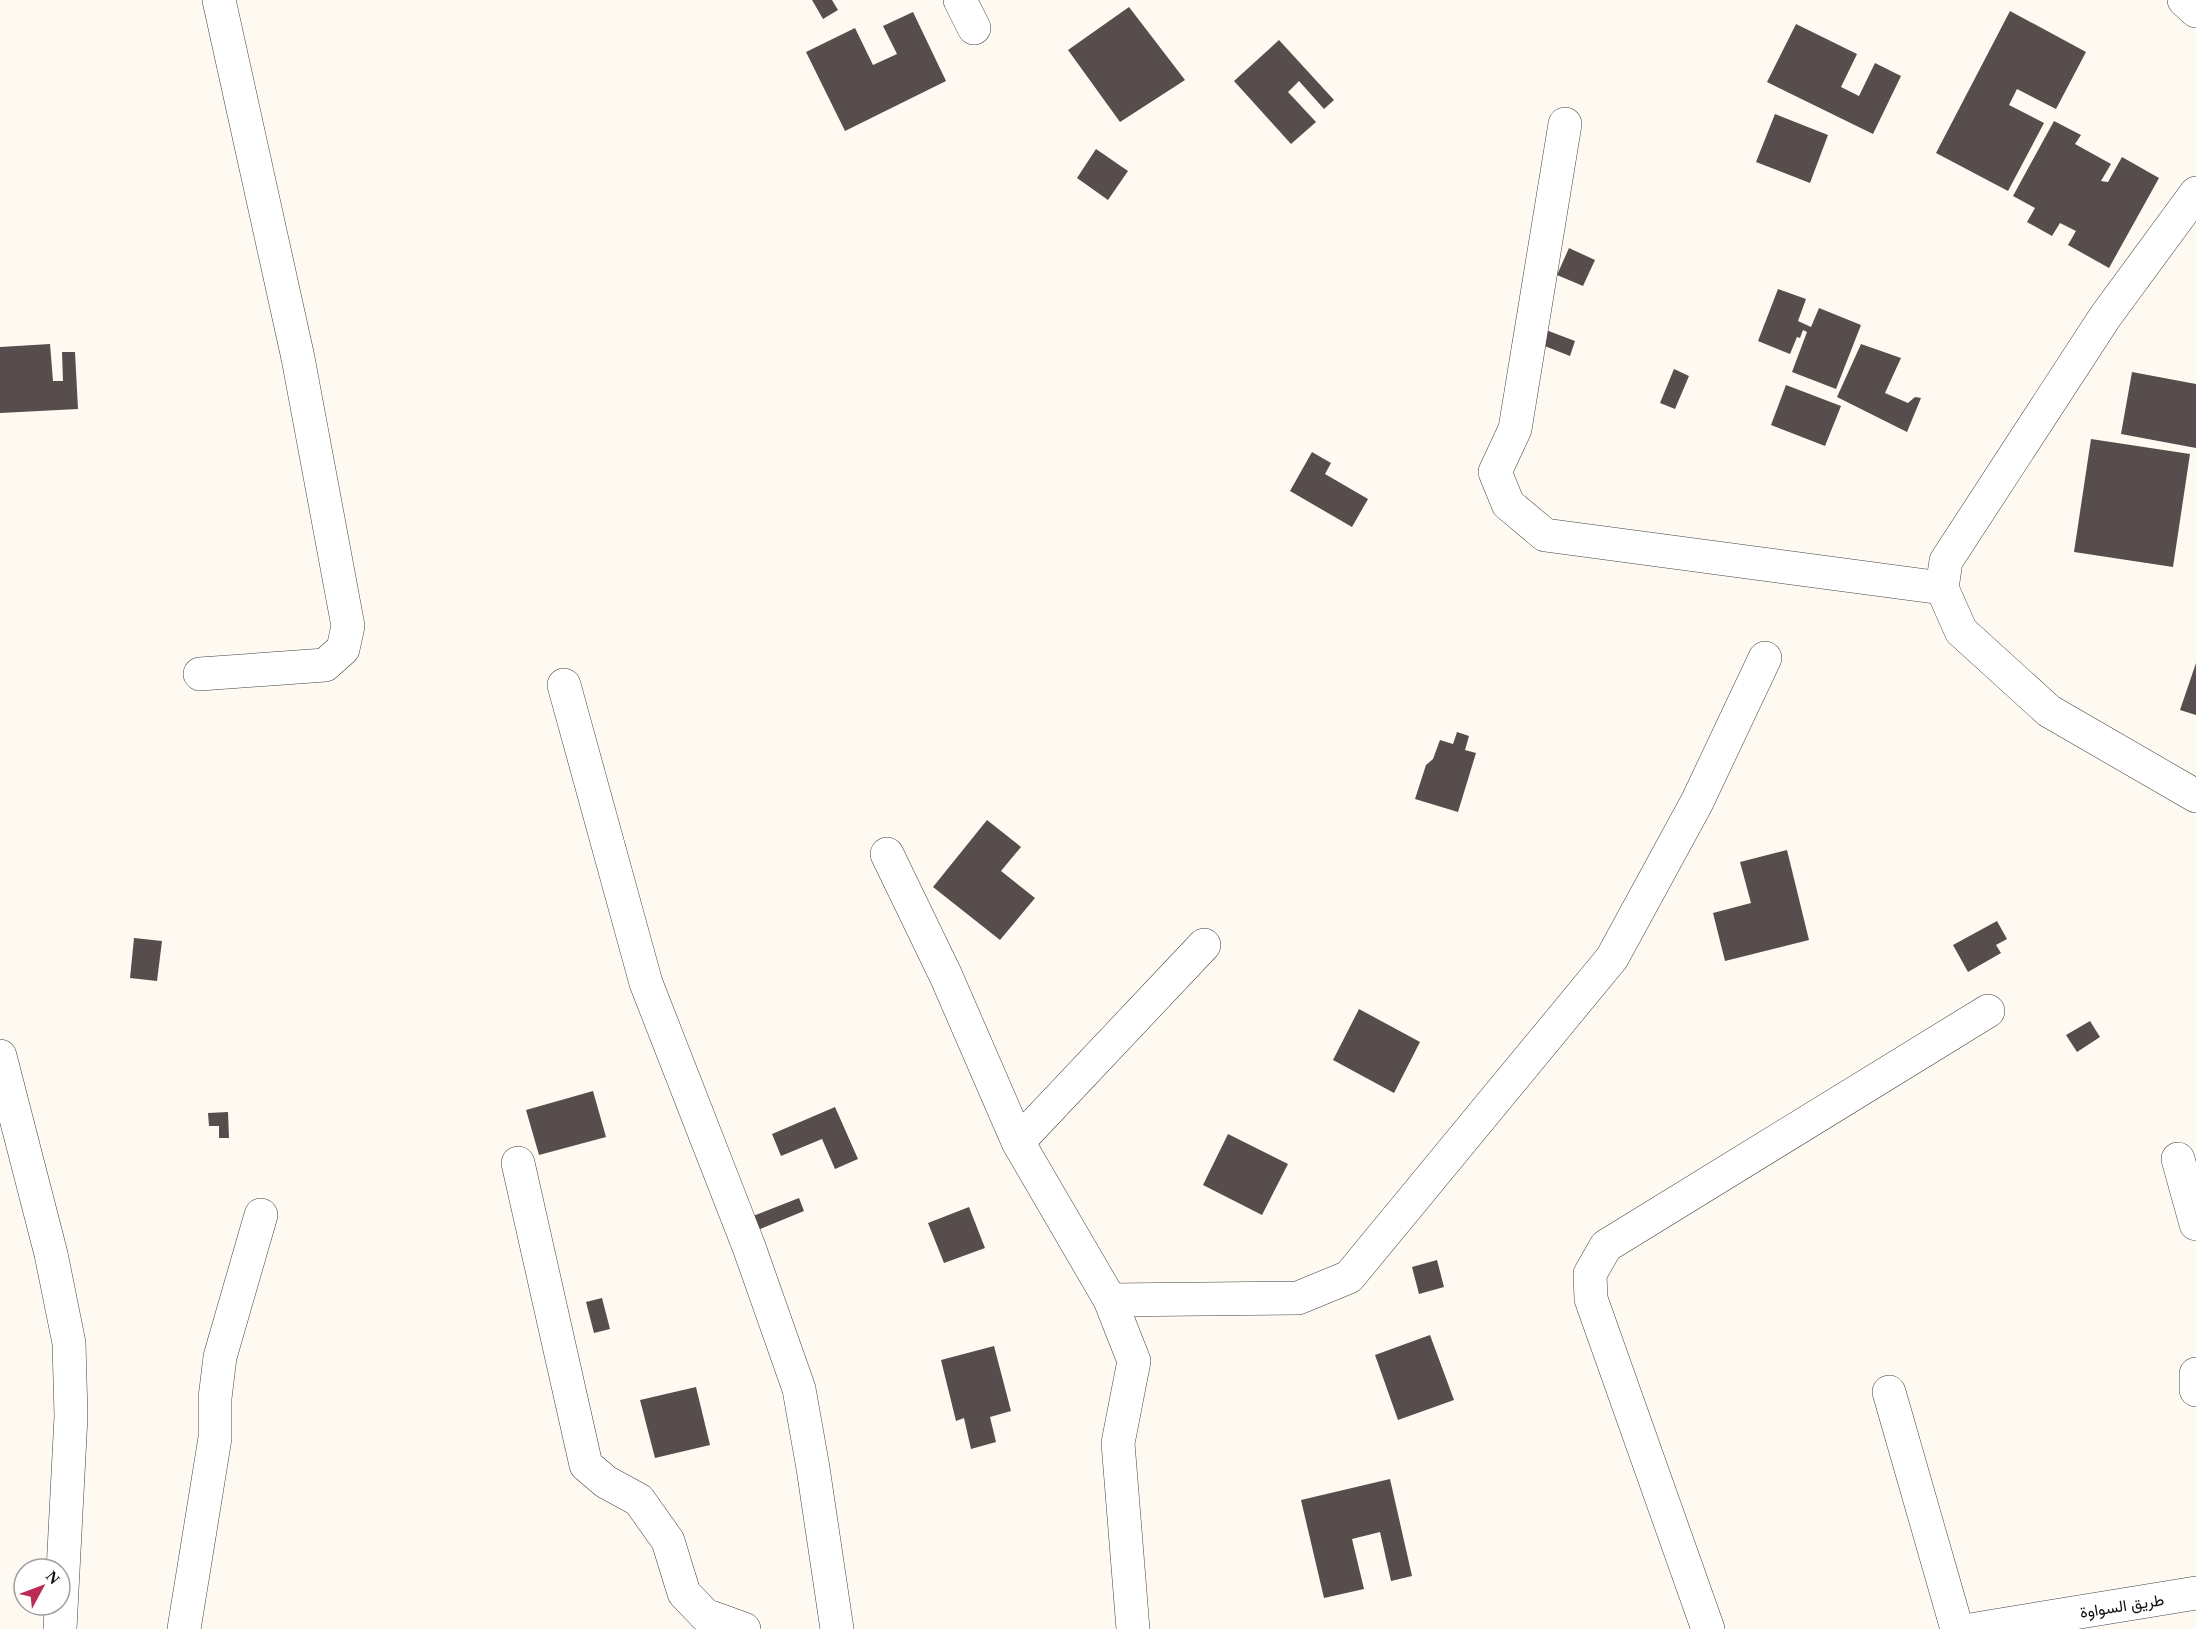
<svg xmlns="http://www.w3.org/2000/svg" width="2196" height="1629" font-family="'Times New Roman',Vazirmatn,serif">
<style>
.building{fill:#574d4c}
.lines{fill:none;stroke-linecap:round;stroke-linejoin:round}
.minor-casing{stroke:#424242;stroke-width:34}
.minor{stroke:#fff;stroke-width:33}
.labels{text-anchor:middle;dominant-baseline:central;stroke-width:6;stroke-linejoin:round;paint-order:stroke}
.street-label{font-size:16px;fill:#0f0f0f;stroke:#fff}
</style>
<rect width="100%" height="100%" fill="#fef9f1"/>
<path class="building" d="M812 0H832L838 10 823 19Z
M1129 7 1185 80 1120 122 1068 50Z
M2010 11 2086 52 2056 109 2017 89 2009 105 2044 123 2008 191 1936 153Z
M913 12 946 81 845 131 806 52 855 28 873 65 897 54 883 26Z
M1796 24 1857 54 1841 87 1859 96 1875 63 1901 76 1873 134 1767 82Z
M1279 40 1334 100 1324 109 1299 81 1288 92 1316 122 1291 144 1234 81Z
M1775 114 1828 135 1810 183 1756 162Z
M2054 121 2081 135 2075 144 2111 164 2101 181 2108 182 2122 157 2159 178 2109 268 2068 245 2076 231 2060 223 2052 236 2027 222 2035 208 2013 196Z
M1096 149 1128 171 1108 200 1077 178Z
M1569 248 1595 260 1583 286 1557 275Z
M1778 289 1806 299 1798 321 1811 327 1819 308 1861 325 1836 389 1792 372 1807 332 1803 330 1800 338 1797 337 1790 354 1758 341Z
M1538 327 1575 341 1570 356 1532 341Z
M50 344 53 381H63L62 352H75L78 409 0 413V347Z
M1861 344 1901 358 1885 393 1908 403 1915 397 1921 398 1907 432 1837 397Z
M1674 369 1689 376 1675 409 1660 403Z
M2132 372 2196 384V448L2121 434Z
M1786 385 1841 406 1825 446 1771 425Z
M2091 439 2190 454 2173 567 2074 552Z
M1312 452 1331 463 1325 474 1368 499 1352 527 1290 491Z
M2196 663V715L2180 710Z
M1457 732 1469 736 1465 750 1476 753 1458 812 1415 799 1426 765 1433 759 1440 740 1453 744Z
M987 820 1021 847 1001 871 1035 898 1000 940 933 887Z
M1787 850 1809 940 1725 961 1713 913 1751 903 1740 862Z
M1997 921 2007 939 1996 945 2001 953 1968 972 1953 945Z
M134 938 162 941 157 981 130 978Z
M1359 1009 1420 1042 1394 1093 1333 1060Z
M2090 1021 2100 1037 2077 1052 2066 1035Z
M593 1091 606 1137 539 1155 526 1110Z
M835 1107 858 1159 835 1169 822 1139 781 1156 772 1134Z
M228 1112 229 1138H219V1126H209L208 1113Z
M1228 1134 1288 1164 1262 1215 1203 1185Z
M799 1198 804 1211 758 1230 753 1216Z
M969 1207 985 1248 944 1263 928 1223Z
M1437 1260 1444 1287 1419 1294 1412 1267Z
M602 1298 610 1329 594 1333 586 1302Z
M1430 1335 1454 1400 1398 1420 1375 1355Z
M994 1346 1011 1411 990 1417 996 1442 971 1449 964 1418 956 1421 941 1360Z
M696 1387 710 1445 655 1458 640 1400Z
M1390 1479 1412 1576 1391 1581 1380 1532 1352 1539 1364 1589 1324 1598 1301 1500Z"/>
<g class="lines">
<g class="minor-casing">
<path id="minor" d="M960 0 974 28
M2184 0 2196 11
M1565 124 1515 429 1495 472 1508 504 1545 535 1942 588
M2196 193 2105 317 1946 561 1942 588 1961 631 2049 711 2196 796
M200 674 325 665 343 649 348 626 298 358 219 0
M564 685 646 983 749 1247 799 1389 813 1468 837 1629
M887 854 946 976 1018 1142 1110 1300 1134 1361 1118 1443 1133 1629
M0 1056 51 1254 69 1343 71 1416 60 1629
M1018 1142 1204 945
M2178 1159 2196 1224
M518 1163 586 1465 606 1482 639 1500 668 1541 684 1593 705 1615 744 1629
M1110 1300 1298 1298 1349 1277 1612 958 1697 802 1765 658
M2196 1374V1390
M1889 1392 1957 1629
M184 1629 215 1438V1398L220 1357 261 1215
M1708 1629 1591 1299 1590 1274 1606 1246 1988 1011
M1976 1629 2196 1593"/>
</g>
<use href="#minor" class="minor"/>
</g>
<g class="labels">
<g class="street-label">
<text transform="translate(2122 1606) rotate(-9)">طريق السواوة</text>
</g>
</g>
<g transform="translate(42 1587) rotate(49)"><circle r="28" fill="#ffffff" stroke="#9f9f9f" stroke-width="1.5"/>
<path d="M0-4.5L10 22L0 15L-10 22Z" fill="#ba2c53"/>
<text y="-9" font-size="16" font-weight="bold" text-anchor="middle" fill="#0f0f0f">N</text>
</g>
</svg>
